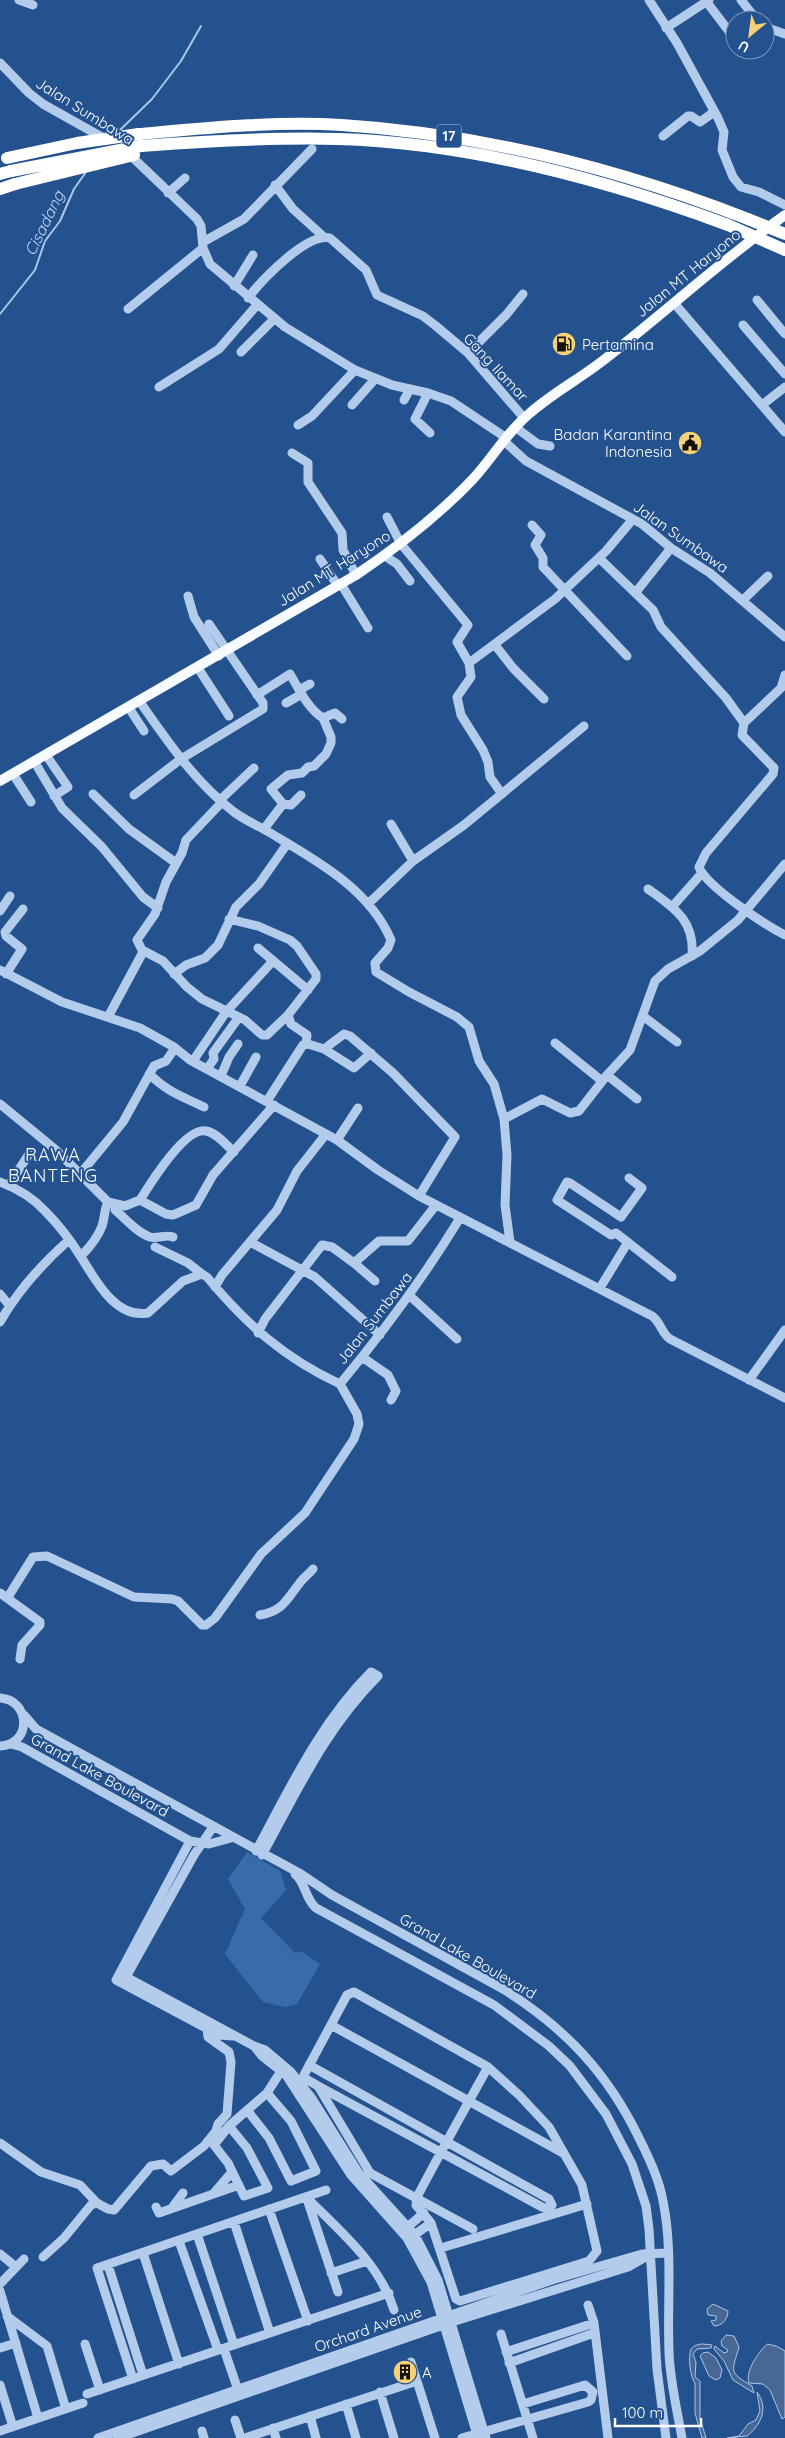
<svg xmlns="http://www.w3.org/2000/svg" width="785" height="2438" font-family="Quicksand,sans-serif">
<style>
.green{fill:#386bab}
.water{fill:#486893;stroke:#a8c7ec}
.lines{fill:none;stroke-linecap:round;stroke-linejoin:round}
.stream{stroke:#a8c7ec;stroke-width:2}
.minor{stroke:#b4cceb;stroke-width:9}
.major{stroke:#f8fbff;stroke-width:10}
.highway{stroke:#fff;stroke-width:12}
.highway-bridge{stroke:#fff;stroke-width:12}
.labels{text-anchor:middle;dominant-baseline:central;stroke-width:4;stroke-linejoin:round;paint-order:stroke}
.shield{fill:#24528e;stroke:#bdcbdd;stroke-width:1}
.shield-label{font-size:14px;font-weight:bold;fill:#fff}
.street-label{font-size:15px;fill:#fff;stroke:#24528e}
.poi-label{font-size:15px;fill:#fff;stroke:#24528e;text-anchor:start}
.water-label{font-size:16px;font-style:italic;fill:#c0d6f2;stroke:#24528e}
.quarter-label{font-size:18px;letter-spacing:1px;fill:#fff;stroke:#24528e}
</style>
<rect width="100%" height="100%" fill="#24528e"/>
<path class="green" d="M247 1852 280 1871 286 1890 261 1918 295 1953 301 1951 320 1964 297 2004 285 2007 263 2002 225 1954 245 1909 228 1879Z"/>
<path class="water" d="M713 2304 728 2311C728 2319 722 2326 714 2326L711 2321 716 2320V2316L708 2315 707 2309Z
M726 2335 734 2336 739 2347C732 2372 728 2372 752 2386L754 2393 733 2380 724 2361 714 2349 715 2346 724 2353 727 2352 728 2350 722 2346 721 2341Z
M703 2344 712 2345 711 2348 697 2349 693 2354 696 2362 695 2377 700 2381V2418L706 2438H702L695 2413V2383C690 2377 688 2356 691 2349 694 2345 699 2344 703 2344Z
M767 2344 776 2346 785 2351V2417L782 2419 770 2390 763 2384 749 2383C745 2371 758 2353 767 2344Z
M708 2352 716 2358 722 2370 720 2378 716 2380 709 2376 700 2356 703 2353Z
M757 2392C769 2408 761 2425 747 2436L727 2438 739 2436 748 2424 756 2420 760 2411Z"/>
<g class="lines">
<path class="stream" d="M118 132 152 99 181 61 201 26
M0 314 35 270 45 241 60 221 74 189 86 172"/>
<path class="minor" d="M19 0 33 5
M649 0 677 43 718 118 724 132 722 150 733 177 741 187 759 192 785 205
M741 0 757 20
M706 1 731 34
M765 27 785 34
M666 28 709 0
M0 63 29 93 43 104 107 140
M663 136 688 116H691L700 122 714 112
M128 153 197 219 201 226 203 248 210 264 285 327 355 370 392 385 428 393 451 401 505 437
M275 185 293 209 324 237
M168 193 185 178
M203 242 244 219 312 149
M234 286 253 255
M248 298C261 281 307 232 330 238L366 270 377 295 423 316 436 326 468 353 524 418
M757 300 785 334
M674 303 785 432
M128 309 203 248
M743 325 785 374
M241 352 274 319
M468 353 506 315 523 294
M159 387 219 349 257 305
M428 393 415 419 430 433
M404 400 410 389
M352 405 375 379
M762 405 785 387
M298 425 312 416 355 370
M515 427 538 444 550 446
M503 440 526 461 642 524 671 548 710 573 785 637
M292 453 308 463V482L342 533 343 550 356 575
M387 517 401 544 468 625 457 642 469 663
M532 525 541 535 535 545 543 558V567L627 656
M385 556 397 564 410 581
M599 558 653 610 661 627 726 698 744 723 742 735 774 768 773 774 706 853 699 867C706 886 765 925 785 935
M320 559 338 586
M341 584 368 628
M636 592 671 548
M188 596 194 617 219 656
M743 600 768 576
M495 645 513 668 544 699
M198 668 229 716
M299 690 310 684
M257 695 290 674C299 689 308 709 323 718
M140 702C168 742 195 782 234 812 245 820 256 825 267 831 314 859 369 888 391 940L388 948 375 963 376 972 409 992 457 1017 469 1027 479 1061 494 1084 504 1119 507 1155 505 1205 510 1242
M286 703 302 694
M129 708 144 731
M744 723 781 688 785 675
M46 755 68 787 54 796
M34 761 62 808 102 847 143 897 158 908
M13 774 31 802
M93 794 129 829 176 863
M502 794 490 777 488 762 483 750 461 715 457 697 471 677 469 663 555 599 606 551 633 519
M134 795 181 759 263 709V703L209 624
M220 800 254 768
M283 804 271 789 288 775 302 773 308 767 314 766 326 754 331 743V737L323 718 335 713 342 719
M391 824 413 861
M264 829 283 804 291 805 301 795
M648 889C674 908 695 920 692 956
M368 904 413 861 464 825 584 726
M672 907 702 873
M0 911 10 896
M229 919 258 926 290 940 297 946 316 974V979L288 1015 291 1024 307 1035 306 1044
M258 948 308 990
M144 951 163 961 187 987 202 999 245 1020 262 1035H267L288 1015
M0 970 62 1002 140 1028 174 1047 190 1060 337 1140 378 1170 419 1196 652 1316C661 1322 661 1333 670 1339L785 1398
M6 974 22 949 6 936 5 932 23 909
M174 974 186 965 205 958 218 945 236 907 259 884 287 844
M643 1016 677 1042
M108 1017 143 952 137 940 155 914 166 882 182 853 186 840 222 802
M555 1043 602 1081
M324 1049 354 1068 371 1053
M193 1061 226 1012 273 961
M207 1069 214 1059 213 1053 239 1017
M149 1074C168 1092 181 1096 204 1107
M607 1075 637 1099
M221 1076 229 1057 238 1044
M240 1086 256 1057
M267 1101 303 1045 308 1044 324 1049 344 1034 350 1036 393 1073 455 1137 419 1196
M0 1104 56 1150 108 1202
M504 1119 542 1099 570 1113 579 1111 607 1075 630 1050 655 981 668 969 700 951 738 920 785 864
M337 1140 358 1108
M81 1173 123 1122 154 1066 166 1061 175 1048
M629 1178 642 1188 621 1217 570 1183 567 1182 557 1200 611 1235 616 1233 672 1277
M0 1182C16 1188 33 1198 45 1211 58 1224 71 1241 81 1257 95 1279 115 1319 148 1313L183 1281 202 1274 207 1277C246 1324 284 1358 340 1384
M9 1185 29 1154
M140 1200C150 1184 185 1127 206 1131 217 1133 226 1145 234 1152
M120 1206 115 1210C125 1218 137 1233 150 1237 158 1239 166 1234 173 1237
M250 1242 315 1277 380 1335
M155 1247 188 1263 202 1274
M81 1256C89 1248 98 1237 102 1226 105 1217 104 1210 108 1202L125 1206 140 1200 166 1214 173 1215 196 1205 213 1175 274 1105
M354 1263 375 1281
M215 1287 222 1275 277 1210 297 1171 326 1134
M600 1288 628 1242
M0 1294 9 1305
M410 1296 457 1339
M0 1322C17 1292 43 1263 69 1240
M258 1333 265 1319 322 1245 332 1247 354 1263 379 1241H408L436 1205
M362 1357 388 1375 396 1391 391 1400
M749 1380 785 1330
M340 1384C384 1331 424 1277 460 1218
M0 1593 40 1622V1625L22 1645 20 1659
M8 1597 33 1557 47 1556 134 1597 172 1599 178 1601 202 1625H206L215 1618 261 1554 305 1513 354 1439 359 1424 357 1414 340 1384
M260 1615C283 1611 286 1600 299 1584 303 1578 309 1574 313 1569
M0 1698C31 1700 32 1745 0 1746
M24 1715 36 1729 301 1874 332 1895 503 1989C565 2028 607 2072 639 2138 649 2158 659 2179 663 2201 673 2250 667 2302 669 2352 670 2381 677 2410 682 2438
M11 1744 22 1747 190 1841 209 1844 231 1838
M213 1827 194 1855 126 1977 254 2046
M190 1841 116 1980 219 2035 233 2036
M256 1851C290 1788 320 1723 371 1672L378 1676C325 1729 298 1790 262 1855
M295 1874C306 1883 305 1899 316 1908L494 2005 549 2046 570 2066 606 2114 632 2164 646 2206 649 2229 657 2369 666 2438
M331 2025 563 2153
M309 2065 549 2199 552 2205 548 2209 542 2207 318 2086 306 2079 304 2075 347 1995 354 1992 488 2067 519 2095 549 2127 582 2185 597 2251 589 2261 460 2301 456 2299 431 2223 416 2205 417 2197C440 2153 464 2110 488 2067
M318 2086 370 2173 473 2229
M247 2110 269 2138 291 2181 316 2171 291 2121 267 2093
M229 2126 247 2148 268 2188 244 2196 228 2163 214 2145 229 2126 267 2093 283 2068
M0 2143 41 2172 80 2185 97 2203
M214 2193 232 2172
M306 2197C339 2230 380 2264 394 2310
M307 2199 338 2292
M156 2207 159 2213 239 2185
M172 2208 183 2193
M269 2209 308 2321
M234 2222 270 2333
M404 2230 424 2213
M197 2234 234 2345
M410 2238 431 2223
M179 2241 218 2350
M441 2248 587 2204
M143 2253 179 2364
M0 2254 16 2267
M43 2257 64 2238 91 2205 97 2203 108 2209 114 2210 151 2166 163 2164 171 2171 204 2146 216 2131 218 2124 227 2114 231 2062 229 2052 208 2037 207 2028
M108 2265 143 2375
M331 2273 367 2261
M0 2284 24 2259
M0 2291 38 2418
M588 2305 594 2323 608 2438
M7 2316 47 2346 66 2409
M501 2334 533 2438
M85 2344 100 2390
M0 2348 16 2343
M224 2349 239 2393
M506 2352 594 2323
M411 2362 435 2438
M509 2363 594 2333
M133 2379 97 2268 326 2190
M0 2385 13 2427
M380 2392 394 2438
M87 2394 389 2293
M346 2404 356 2438
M310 2416 316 2438
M235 2420 241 2438
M273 2428 276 2438
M0 2431 83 2403
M202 2431 204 2438
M98 2438 552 2280 642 2254 668 2253
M118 2438 452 2322 628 2267 649 2255
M245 2438 417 2381
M462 2438 588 2402 591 2400 593 2392 585 2385 523 2404
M478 2438 431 2282 407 2238 351 2175 286 2075 262 2056 254 2046 265 2050 291 2072 311 2097 358 2172 415 2235 438 2280 486 2438"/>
<path class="major" d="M0 781 356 575C399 546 438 516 473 479 493 457 507 432 530 413 555 391 585 376 610 355 669 309 724 258 785 215"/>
<path class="highway" d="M139 134C206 128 274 121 342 125 482 134 617 168 748 219
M141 146C207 141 272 137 338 139 471 143 604 179 728 225
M0 174 11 171
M0 189 15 184"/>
<path class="highway-bridge" d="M7 158 77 143 139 134
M11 171 141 146
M15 184 134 155
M748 219 785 234
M728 225 785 250"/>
</g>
<defs>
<g id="fuel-disc" transform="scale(1.25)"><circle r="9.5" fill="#f6d277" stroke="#24528e"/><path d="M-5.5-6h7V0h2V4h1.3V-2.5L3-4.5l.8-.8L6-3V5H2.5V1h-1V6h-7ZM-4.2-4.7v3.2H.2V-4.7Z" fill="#111"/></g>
<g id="civic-disc" transform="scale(1.25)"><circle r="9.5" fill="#f6d277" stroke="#24528e"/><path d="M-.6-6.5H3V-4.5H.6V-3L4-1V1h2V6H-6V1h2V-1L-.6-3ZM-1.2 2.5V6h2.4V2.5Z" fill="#111"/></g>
<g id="building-disc" transform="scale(1.25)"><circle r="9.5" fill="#f6d277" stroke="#24528e"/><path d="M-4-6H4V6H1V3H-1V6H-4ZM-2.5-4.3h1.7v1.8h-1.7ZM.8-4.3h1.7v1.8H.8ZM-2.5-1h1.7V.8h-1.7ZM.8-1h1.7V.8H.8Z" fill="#111"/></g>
</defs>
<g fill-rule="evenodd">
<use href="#fuel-disc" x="564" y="344"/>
<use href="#civic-disc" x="690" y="443"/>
<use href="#building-disc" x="405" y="2372"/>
</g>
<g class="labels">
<rect class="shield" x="436.5" y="124.5" width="25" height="23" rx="4"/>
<g class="shield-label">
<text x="449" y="136">17</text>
</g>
<g class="street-label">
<text transform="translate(85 111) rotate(32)">Jalan Sumbawa</text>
<text transform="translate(688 273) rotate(-39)">Jalan MT Haryono</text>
<text transform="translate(496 367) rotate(47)">Gang Ilamar</text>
<text transform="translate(681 537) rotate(35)">Jalan Sumbawa</text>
<text transform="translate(334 568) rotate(-32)">Jalan MT Haryono</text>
<text transform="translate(374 1318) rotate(-52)">Jalan Sumbawa</text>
<text transform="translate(100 1775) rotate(29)">Grand Lake Boulevard</text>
<text transform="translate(468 1956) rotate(30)">Grand Lake Boulevard</text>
<text transform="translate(368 2329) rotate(-19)">Orchard Avenue</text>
</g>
<g class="poi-label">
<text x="582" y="344">Pertamina</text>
<text x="672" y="434" text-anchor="end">Badan Karantina<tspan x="672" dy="17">Indonesia</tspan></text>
<text x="422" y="2372">A</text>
</g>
<g class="water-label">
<text transform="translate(44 223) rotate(-64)">Cisadang</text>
</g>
<g class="quarter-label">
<text x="53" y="1154">RAWA<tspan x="53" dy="21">BANTENG</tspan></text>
</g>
</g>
<g transform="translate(750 35) rotate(209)"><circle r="24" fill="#24528e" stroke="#7c97bb"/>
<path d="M0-4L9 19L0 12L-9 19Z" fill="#f6d277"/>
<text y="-8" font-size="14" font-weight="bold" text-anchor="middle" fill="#ffffff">U</text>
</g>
<path d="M615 2418v8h86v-8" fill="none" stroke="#ffffff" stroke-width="2.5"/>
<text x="622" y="2418" font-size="15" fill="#ffffff" stroke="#24528e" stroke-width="4" paint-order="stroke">100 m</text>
</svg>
